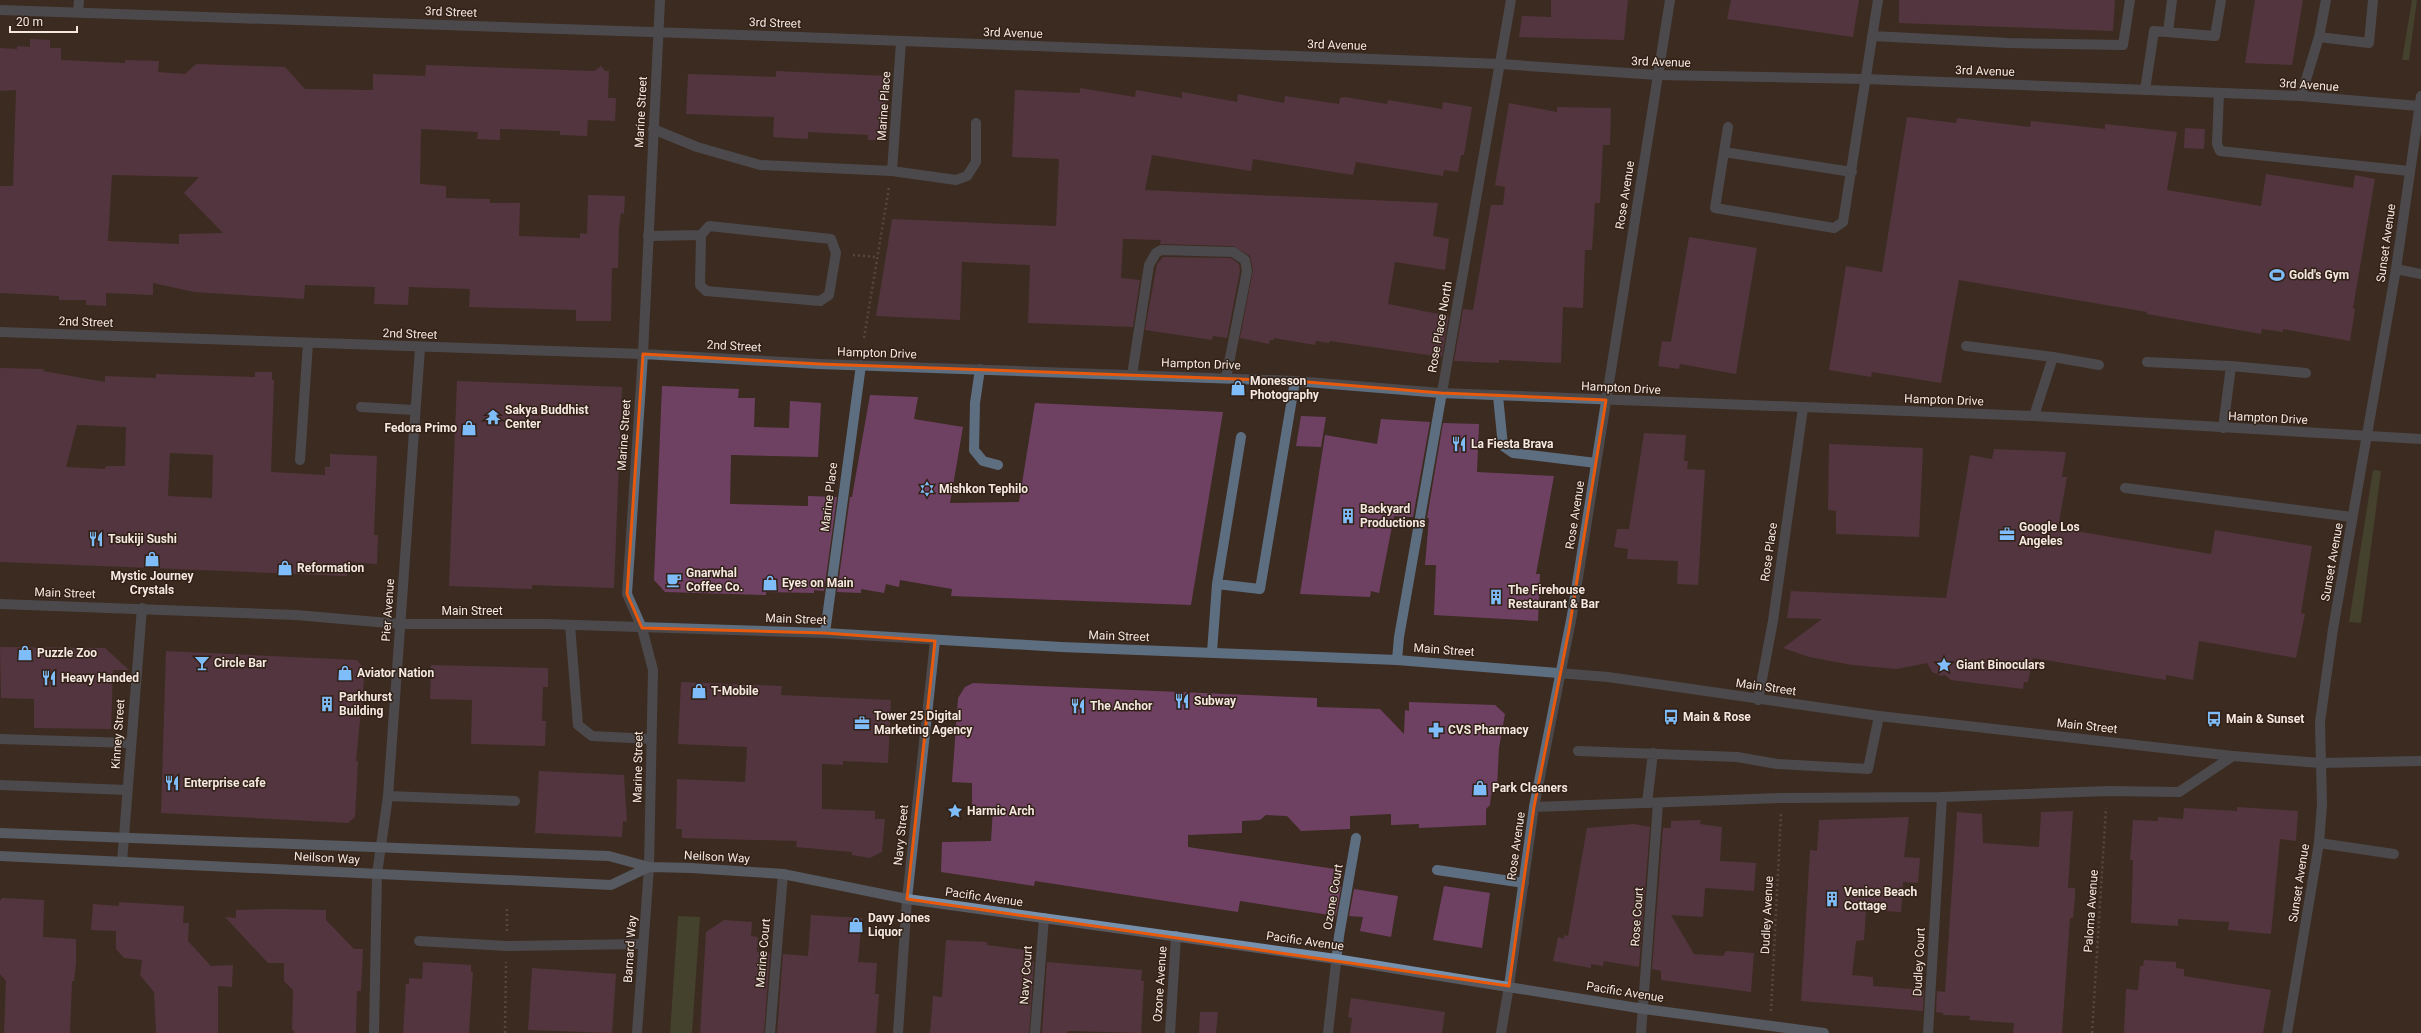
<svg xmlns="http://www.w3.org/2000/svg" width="2421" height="1033" font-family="Roboto,sans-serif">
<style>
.green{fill:#4e5b3c}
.building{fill:#6e4163;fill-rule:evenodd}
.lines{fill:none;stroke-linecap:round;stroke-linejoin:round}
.path{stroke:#77675d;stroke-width:2.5;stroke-dasharray:2 3;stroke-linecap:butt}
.service{stroke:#5d6e81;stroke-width:10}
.pedestrian{stroke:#5d6e81;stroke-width:10}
.minor{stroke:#5d6e81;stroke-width:10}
.tertiary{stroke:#5d6e81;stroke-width:10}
.secondary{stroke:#7691ae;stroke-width:10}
.marked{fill:none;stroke:#e8590c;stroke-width:3;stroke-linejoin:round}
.labels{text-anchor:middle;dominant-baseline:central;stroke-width:3;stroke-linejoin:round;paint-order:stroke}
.street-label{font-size:12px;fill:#f4e8e1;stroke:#322117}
.poi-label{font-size:12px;font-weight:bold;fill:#f4e8e1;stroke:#322117;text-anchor:start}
</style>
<rect width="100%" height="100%" fill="#3c2b20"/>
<path class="green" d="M2412 0H2417L2409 60H2402Z
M2373 470 2381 471 2361 623 2349 622Z
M678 916 700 917 692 1033H670Z"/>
<path class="building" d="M1551 0H1628L1624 40 1519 37 1522 16 1551 17Z
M1731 0H1859L1853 37 1727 19Z
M1899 0H2115L2113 31 1899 23Z
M2255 0H2303L2292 65 2245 63Z
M30 39 50 40V48H61V60L125 63V60L159 61 158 72 185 74 196 64 285 67 305 89 373 90V74L425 76 426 65 594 71 601 66 605 71H609L608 98H616L615 121 588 120 587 136 560 135V131L500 129V140L477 139 478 132 421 129 420 184 446 186V198L490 199V203H520L519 236 580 238V233L587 234 588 195 625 196 624 214 621 213 619 228 618 268H612L611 321H576V310L469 307 470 289 409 287 408 305 374 304 375 287 305 285 304 299 194 292 153 283V295L106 293V306L86 305V300H59V296L0 293V186H13L16 90 0 91V48L17 49V46L30 47ZM112 175 199 177 184 193 223 233 179 234V244L108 241Z
M776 71 887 76 886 140H868V135L808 132V139L773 137 774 117 686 114 688 74 776 77Z
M1080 88 1135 97 1136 90 1182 98V92L1237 102 1238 94 1284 103 1285 96 1339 104 1340 98 1345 97 1387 104 1388 100 1442 109 1443 102 1472 107 1464 155H1461L1458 172 1444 170 1443 176 1356 162 1353 175 1253 159 1251 171 1152 155 1145 190 1438 203 1433 236 1449 239 1445 270 1395 262 1388 304 1449 316 1442 357 1330 341 1329 343 1316 341 1315 345 1274 338V340H1270L1269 344 1240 338 1253 270 1250 256 1233 246 1160 244 1161 240 1123 239 1121 278 1140 280 1133 327 1028 323 1030 265 962 262 960 320 876 316 892 219 1056 226 1059 159 1012 157 1015 90 1080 93Z
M1509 103 1557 112V107L1611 108 1610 145H1603L1600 203H1595L1592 250H1585L1583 308 1563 307 1561 363 1499 360V363L1454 361 1463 309 1473 310 1491 205H1503L1505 187 1495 185Z
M1907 117 1956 123 1957 118 2030 127 2031 121 2105 129V124L2177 132 2167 190 2261 206 2266 174 2353 188 2355 175 2375 179 2353 308 2355 309 2350 341 2283 329V332L2262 329 2261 334 2147 314V312L1959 280 1941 383 1872 372 1871 377 1829 370 1846 266 1882 272Z
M2185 128 2205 129 2204 149 2184 148Z
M1689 237 1757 248 1736 374 1680 364 1679 369 1658 366 1662 341 1671 342Z
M1163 257 1231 258 1239 264 1240 271 1227 338 1213 336 1212 340 1145 330 1157 264Z
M0 368 44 369 43 371 105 382V376L156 378V374L255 377V372H272V380H274L271 472 325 475V467H330V454L377 456 374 535H378L377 564 347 562V576L0 562ZM77 425 126 427 125 466H106L105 469 66 467ZM170 453 213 455 212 498 168 496Z
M457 381 622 387 614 588 532 585V589L449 586Z
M662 386 739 389 738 398H755L754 427 789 428 790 401 821 403 818 457 731 455 730 504 808 506V496L837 497 824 591 814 590V593L766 592V595L665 592 654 580Z
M870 395 918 397 914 419 963 427 950 503 1019 502 1035 403 1223 412 1191 605 951 596 952 589 900 580 899 587 886 584 884 593 861 589V593L837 592 850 497H852Z
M1301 416 1326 417 1321 447 1296 446Z
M1381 419 1430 422 1413 517 1394 516 1379 593 1371 591 1370 597 1300 594 1325 435 1377 444Z
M1443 423 1479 424 1477 472 1554 476 1536 574H1540L1538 621 1434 615 1436 565H1425L1429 518H1427Z
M1644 433 1686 435 1684 461H1688L1687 469 1705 470 1698 585 1677 584 1678 561 1627 559 1628 549 1614 547 1617 529H1629Z
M1829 444 1923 448 1919 537 1836 534V511L1828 510Z
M1994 449 2066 452 2062 477H2067L2058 528 2211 554 2215 530 2312 546 2301 613 2305 614 2296 658 2199 641 2193 680 2166 675V680L2033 658 2028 682H2024L2023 689 1951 680 1945 675 1941 676 1932 672 1927 663 1897 669 1852 665 1809 657 1783 648 1822 619 1787 618 1791 591 1946 598 1970 455 1992 459Z
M0 647 105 648 129 670H113L111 729 34 728V699L1 698Z
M166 651 357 660 365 670 356 761H358L355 817 348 823 161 813Z
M431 665 548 668V687H543L542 721H546L545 746 471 744 472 700 430 699Z
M681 682 782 686 781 695 891 700 888 763 843 761V765L822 764V809L875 811V819H885L882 852 870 858 852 855V852L796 847 797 841 682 838V829H676L677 779 745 782 747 747 678 744Z
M973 683 1317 698V707L1380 709 1404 734 1405 710 1409 711V702L1495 705 1505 714 1499 748 1497 788 1491 795 1490 805 1486 809V825L1419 828V824L1391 825V814L1350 816V829L1301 831 1287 816 1266 815 1260 820 1242 821V833L1188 835V847L1335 869 1333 885 1341 887 1336 916 1240 901 1238 912 1035 881 1034 886 941 872 942 842 991 841 993 808H972V783L952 782 958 698 965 687Z
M539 771 624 775 627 822 623 821 622 837 535 833Z
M2237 807 2298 811 2296 841 2280 839 2271 934 2228 930 2229 922 2178 919V926L2131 923 2133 860H2130L2133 820 2158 821V817L2183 819 2184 808 2237 811Z
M2073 811 2068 888H2075V898L2073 918H2070L2062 1033H2013L2014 1023 1969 1020 1970 1016 1943 1015V1013L1936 1012 1937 991 1945 992 1957 812 1982 814 1983 843 2039 847 2041 812Z
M1909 817 1904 857 1920 858 1918 883 1903 882 1901 912 1866 910 1864 940 1856 941 1852 975 1873 977V986L1924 990 1923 1011 1801 1001 1810 850 1817 851 1819 820Z
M1701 820 1700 824 1722 827 1720 861 1756 863 1754 891 1705 888 1703 917 1671 915 1694 954 1723 956 1726 951 1754 953 1751 992 1661 980V971L1652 969 1663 828H1671V821Z
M1634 824 1650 827 1639 967 1604 961 1603 966 1591 964V968L1553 961 1558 937 1564 939V935L1568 936 1587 828Z
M1444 886 1490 893 1482 948 1433 940Z
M1354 889 1398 896 1391 937 1360 931 1363 917 1349 916Z
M2 898 44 900 43 937 76 939V964L74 981H72L70 1033H4L6 981 0 974V901Z
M119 902 184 906 183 923H189L188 941 211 966 233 965 232 987 218 986V1033H156L154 992 140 975 142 960 124 958 116 949V931L91 930 93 904 119 906Z
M274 909 326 910V920L354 949H363L361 991H357L356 1033H294V1030H292L293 990 284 981V963H268L225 917 236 918V910Z
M811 915 862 918 858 962 877 963 875 994H879L876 1033H777L783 954 808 956Z
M724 920 752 922 751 936 758 937 757 952 770 953 764 1033H700L706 932Z
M946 940 987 942V945L1027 950V962H1034L1029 1033H930L933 996 942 997Z
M2144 960 2176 962V968L2184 969V976L2271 990 2263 1033H2124L2126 989 2138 990 2140 966H2143Z
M423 962 471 965V972H473L469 1033H403L406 984H409V978L422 979Z
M1047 962 1142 970 1141 981H1144L1141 1033 1068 1031 1067 1033H1042Z
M532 968 616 974 612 1033 528 1030Z
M1351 998 1445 1012 1442 1033H1350L1352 1018 1348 1017Z
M1200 1012H1218L1216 1033H1199Z"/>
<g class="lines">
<path class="path" d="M853 255 876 257
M864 338 889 187
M507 931V906
M1771 1011 1781 814
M505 1033 506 962
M2092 1033 2106 808"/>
<path class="service" d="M78 12 79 0
M2168 32 2172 0
M1872 36 2009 43 2123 45 2130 0
M2319 37 2369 43 2373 0
M2145 90 2154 31 2215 36 2221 0
M2219 93 2217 144 2220 151 2409 171
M2301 96 2319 37 2326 0
M1728 127 1715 208 1834 228 1843 222 1878 0
M653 129 697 147 760 165 892 171 956 180 967 176 976 162V123
M1724 152 1852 172
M892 171 901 42
M709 226 831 239 836 253 829 295 820 301 706 291 700 285 701 235Z
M648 236 701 235
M2396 269 2421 274
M1966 346 2053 357 2034 416
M2053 357 2099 365
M2147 362 2231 366 2223 428
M2231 366 2306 373
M980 369 975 403 974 450 983 461 998 465
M1132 375 1149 265 1156 253 1161 250 1233 252 1245 260 1247 271 1226 378
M1498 396 1503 446 1513 453 1596 463
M361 407 414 410
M300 460 308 343
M2125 488 2352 517
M1217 584 1241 437
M570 625 578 725 592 736 651 739
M825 633 861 365
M1212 652 1217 584 1260 589 1295 381
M1397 660 1399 637 1511 0
M1758 700 1773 621 1803 408
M0 739 130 743
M1578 751 1737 757 1777 764 1868 769 1879 716
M0 785 127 790
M388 796 515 801
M1647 803 1653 753
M2319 843 2394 854
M1437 870 1524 883
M419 941 507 946 643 944
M374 1033 377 874
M770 1033 783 874
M1035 1033 1044 918
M1328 1033 1339 936 1356 838
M1641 1033 1658 803
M1928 1033 1942 797"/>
<path class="pedestrian" d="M1170 1033 1176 936"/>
<path class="minor" d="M0 10 800 37 1500 64 1657 75 1865 79 2301 96 2419 106
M0 332 643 354 819 364 1295 381 1441 393 2034 416 2421 439
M1534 807 1782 798 1942 797 2108 791 2179 792 2233 756
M122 862 142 608
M649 867 653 670 642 628 627 594 643 354 660 0
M377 874 388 796 420 348
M898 1033 907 899 935 641
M1501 1033 1509 986
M2287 1033 2319 843 2322 804 2320 722 2333 629 2396 269 2421 96"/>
<path class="tertiary" d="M0 604 296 615 400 624H546L825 633 1061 647 1397 660 1608 677 1879 716 2233 756 2320 763 2421 761
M1509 986 1534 807 1572 615 1670 0
M637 1033 649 867"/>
<path class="secondary" d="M0 833 609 856 649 867 691 868 783 874 907 899 1336 959 1644 1009 1824 1033
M0 856 611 885 649 867"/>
</g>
<path d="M0 0H2421V1033H0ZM643 354 819 364 1295 381 1441 393 1606 400 1569 630 1534 807 1509 986 907 899 935 641 825 633 642 628 627 594Z" fill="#3c2b20" fill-opacity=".55" fill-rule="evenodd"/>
<path class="marked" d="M643 354 819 364 1295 381 1441 393 1606 400 1569 630 1534 807 1509 986 907 899 935 641 825 633 642 628 627 594Z"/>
<defs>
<g id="stadium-bare" transform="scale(1.2)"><path d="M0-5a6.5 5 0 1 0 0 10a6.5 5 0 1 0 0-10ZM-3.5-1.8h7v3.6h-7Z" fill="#7ebdf9" stroke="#322117" stroke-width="2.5" paint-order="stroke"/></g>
<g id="shop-bare" transform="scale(1.2)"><path d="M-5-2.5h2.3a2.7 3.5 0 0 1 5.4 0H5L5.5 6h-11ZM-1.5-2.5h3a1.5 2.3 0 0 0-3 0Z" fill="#7ebdf9" stroke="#322117" stroke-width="2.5" paint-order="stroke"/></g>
<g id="temple-bare" transform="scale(1.2)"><path d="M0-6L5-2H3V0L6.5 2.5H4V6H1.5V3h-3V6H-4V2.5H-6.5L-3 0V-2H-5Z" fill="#7ebdf9" stroke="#322117" stroke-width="2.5" paint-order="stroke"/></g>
<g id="restaurant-bare" transform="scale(1.2)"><path d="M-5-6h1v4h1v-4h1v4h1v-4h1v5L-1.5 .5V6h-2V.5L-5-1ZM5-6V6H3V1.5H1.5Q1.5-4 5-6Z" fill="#7ebdf9" stroke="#322117" stroke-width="2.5" paint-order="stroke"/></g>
<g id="synagogue-bare" transform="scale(1.2)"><path d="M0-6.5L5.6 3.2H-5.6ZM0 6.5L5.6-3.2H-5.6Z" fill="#7ebdf9" stroke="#322117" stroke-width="2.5" paint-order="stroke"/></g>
<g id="building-bare" transform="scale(1.2)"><path d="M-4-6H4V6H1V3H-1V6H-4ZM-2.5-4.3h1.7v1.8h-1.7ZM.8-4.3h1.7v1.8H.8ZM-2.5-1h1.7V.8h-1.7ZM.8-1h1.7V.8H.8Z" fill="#7ebdf9" stroke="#322117" stroke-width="2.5" paint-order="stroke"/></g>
<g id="office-bare" transform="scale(1.2)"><path d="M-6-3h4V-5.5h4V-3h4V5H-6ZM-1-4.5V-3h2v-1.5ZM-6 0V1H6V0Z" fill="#7ebdf9" stroke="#322117" stroke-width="2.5" paint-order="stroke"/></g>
<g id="cafe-bare" transform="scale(1.2)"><path d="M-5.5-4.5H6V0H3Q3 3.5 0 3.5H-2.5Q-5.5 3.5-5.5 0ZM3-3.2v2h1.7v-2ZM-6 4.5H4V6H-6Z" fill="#7ebdf9" stroke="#322117" stroke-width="2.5" paint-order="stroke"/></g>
<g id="bar-bare" transform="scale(1.2)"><path d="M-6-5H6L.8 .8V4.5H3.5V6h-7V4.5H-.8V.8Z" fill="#7ebdf9" stroke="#322117" stroke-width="2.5" paint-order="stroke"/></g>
<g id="sight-bare" transform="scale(1.2)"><path d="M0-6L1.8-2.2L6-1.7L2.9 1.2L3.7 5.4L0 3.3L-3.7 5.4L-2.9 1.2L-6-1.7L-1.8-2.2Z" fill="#7ebdf9" stroke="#322117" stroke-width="2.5" paint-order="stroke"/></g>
<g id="bus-bare" transform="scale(1.2)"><path d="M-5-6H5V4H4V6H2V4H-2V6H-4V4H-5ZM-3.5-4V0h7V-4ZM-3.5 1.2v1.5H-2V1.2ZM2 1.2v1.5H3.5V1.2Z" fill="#7ebdf9" stroke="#322117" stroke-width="2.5" paint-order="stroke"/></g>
<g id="pharmacy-bare" transform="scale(1.2)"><path d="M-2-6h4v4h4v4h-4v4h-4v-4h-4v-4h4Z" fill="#7ebdf9" stroke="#322117" stroke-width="2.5" paint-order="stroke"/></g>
</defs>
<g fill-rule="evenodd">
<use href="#stadium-bare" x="2277" y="275"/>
<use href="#shop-bare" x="1238" y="388"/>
<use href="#temple-bare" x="493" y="417"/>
<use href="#shop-bare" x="469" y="428"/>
<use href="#restaurant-bare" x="1459" y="444"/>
<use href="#synagogue-bare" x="927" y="489"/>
<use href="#building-bare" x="1348" y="516"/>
<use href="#office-bare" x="2007" y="534"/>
<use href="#restaurant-bare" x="96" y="539"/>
<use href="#shop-bare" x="152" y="559"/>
<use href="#shop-bare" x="285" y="568"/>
<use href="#cafe-bare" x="674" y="580"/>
<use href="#shop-bare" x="770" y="583"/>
<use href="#building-bare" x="1496" y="597"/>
<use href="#shop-bare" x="25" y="653"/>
<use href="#bar-bare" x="202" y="663"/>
<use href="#sight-bare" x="1944" y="665"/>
<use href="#shop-bare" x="345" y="673"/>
<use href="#restaurant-bare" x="49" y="678"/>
<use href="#shop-bare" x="699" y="691"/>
<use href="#restaurant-bare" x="1182" y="701"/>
<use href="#building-bare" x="327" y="704"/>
<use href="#restaurant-bare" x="1078" y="706"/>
<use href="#bus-bare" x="1671" y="717"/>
<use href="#bus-bare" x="2214" y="719"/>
<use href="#office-bare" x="862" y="723"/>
<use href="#pharmacy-bare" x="1436" y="730"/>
<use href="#restaurant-bare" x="172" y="783"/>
<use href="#shop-bare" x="1480" y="788"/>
<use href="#sight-bare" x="955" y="811"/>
<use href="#building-bare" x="1832" y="899"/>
<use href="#shop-bare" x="856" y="925"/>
</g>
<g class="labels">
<g class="street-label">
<text transform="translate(451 12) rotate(2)">3rd Street</text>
<text transform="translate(775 23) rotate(2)">3rd Street</text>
<text transform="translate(1013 33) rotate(2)">3rd Avenue</text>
<text transform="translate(1337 45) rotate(2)">3rd Avenue</text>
<text transform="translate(1661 62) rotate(2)">3rd Avenue</text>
<text transform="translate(1985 71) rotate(2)">3rd Avenue</text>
<text transform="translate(2309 85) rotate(4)">3rd Avenue</text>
<text transform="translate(884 106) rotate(-86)">Marine Place</text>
<text transform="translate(641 112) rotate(-87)">Marine Street</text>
<text transform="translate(1625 195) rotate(-81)">Rose Avenue</text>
<text transform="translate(2386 243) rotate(-82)">Sunset Avenue</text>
<text transform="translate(86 322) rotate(2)">2nd Street</text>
<text transform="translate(1440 327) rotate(-80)">Rose Place North</text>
<text transform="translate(410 334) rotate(2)">2nd Street</text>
<text transform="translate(734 346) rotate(3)">2nd Street</text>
<text transform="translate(877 353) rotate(2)">Hampton Drive</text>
<text transform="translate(1201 364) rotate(2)">Hampton Drive</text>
<text transform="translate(1621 388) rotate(3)">Hampton Drive</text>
<text transform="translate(1944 400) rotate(2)">Hampton Drive</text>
<text transform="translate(2268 418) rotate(3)">Hampton Drive</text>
<text transform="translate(624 435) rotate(-86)">Marine Street</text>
<text transform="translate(829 497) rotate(-83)">Marine Place</text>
<text transform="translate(1575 515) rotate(-81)">Rose Avenue</text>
<text transform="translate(1769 552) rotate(-82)">Rose Place</text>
<text transform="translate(2332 562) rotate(-80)">Sunset Avenue</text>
<text transform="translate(65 593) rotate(2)">Main Street</text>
<text transform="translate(388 610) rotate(-86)">Pier Avenue</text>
<text x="472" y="611">Main Street</text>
<text transform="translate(796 619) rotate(2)">Main Street</text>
<text transform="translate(1119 636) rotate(2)">Main Street</text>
<text transform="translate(1444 650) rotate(4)">Main Street</text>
<text transform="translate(1766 687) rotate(8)">Main Street</text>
<text transform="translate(2087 726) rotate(6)">Main Street</text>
<text transform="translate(118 734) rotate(-86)">Kinney Street</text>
<text transform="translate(638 767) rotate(-89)">Marine Street</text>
<text transform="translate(901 835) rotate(-84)">Navy Street</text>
<text transform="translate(1516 846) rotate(-82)">Rose Avenue</text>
<text transform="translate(717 857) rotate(3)">Neilson Way</text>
<text transform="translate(327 858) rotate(3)">Neilson Way</text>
<text transform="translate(2299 883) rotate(-81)">Sunset Avenue</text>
<text transform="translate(984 897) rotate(8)">Pacific Avenue</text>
<text transform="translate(1333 897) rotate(-80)">Ozone Court</text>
<text transform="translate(2091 911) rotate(-86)">Paloma Avenue</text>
<text transform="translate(1767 915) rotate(-87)">Dudley Avenue</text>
<text transform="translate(1637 917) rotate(-86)">Rose Court</text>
<text transform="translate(1305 941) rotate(8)">Pacific Avenue</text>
<text transform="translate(630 949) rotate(-86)">Barnard Way</text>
<text transform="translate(763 953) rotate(-85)">Marine Court</text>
<text transform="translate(1919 962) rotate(-87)">Dudley Court</text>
<text transform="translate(1026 975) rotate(-86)">Navy Court</text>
<text transform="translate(1160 984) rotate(-86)">Ozone Avenue</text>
<text transform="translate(1625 992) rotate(9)">Pacific Avenue</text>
</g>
<g class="poi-label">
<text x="2289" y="275">Gold's Gym</text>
<text x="1250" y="381">Monesson<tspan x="1250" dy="14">Photography</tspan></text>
<text x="505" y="410">Sakya Buddhist<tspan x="505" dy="14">Center</tspan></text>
<text x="457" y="428" text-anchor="end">Fedora Primo</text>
<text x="1471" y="444">La Fiesta Brava</text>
<text x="939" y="489">Mishkon Tephilo</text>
<text x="1360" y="509">Backyard<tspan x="1360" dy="14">Productions</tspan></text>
<text x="2019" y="527">Google Los<tspan x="2019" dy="14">Angeles</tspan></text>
<text x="108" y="539">Tsukiji Sushi</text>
<text x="297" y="568">Reformation</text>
<text x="686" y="573">Gnarwhal<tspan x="686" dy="14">Coffee Co.</tspan></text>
<text x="152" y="576" text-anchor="middle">Mystic Journey<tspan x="152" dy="14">Crystals</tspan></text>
<text x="782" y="583">Eyes on Main</text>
<text x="1508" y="590">The Firehouse<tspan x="1508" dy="14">Restaurant &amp; Bar</tspan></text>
<text x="37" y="653">Puzzle Zoo</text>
<text x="214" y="663">Circle Bar</text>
<text x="1956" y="665">Giant Binoculars</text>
<text x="357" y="673">Aviator Nation</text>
<text x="61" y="678">Heavy Handed</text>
<text x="711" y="691">T-Mobile</text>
<text x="339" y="697">Parkhurst<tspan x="339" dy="14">Building</tspan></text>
<text x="1194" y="701">Subway</text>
<text x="1090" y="706">The Anchor</text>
<text x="874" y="716">Tower 25 Digital<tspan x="874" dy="14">Marketing Agency</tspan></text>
<text x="1683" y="717">Main &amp; Rose</text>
<text x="2226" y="719">Main &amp; Sunset</text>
<text x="1448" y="730">CVS Pharmacy</text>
<text x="184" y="783">Enterprise cafe</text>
<text x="1492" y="788">Park Cleaners</text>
<text x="967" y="811">Harmic Arch</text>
<text x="1844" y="892">Venice Beach<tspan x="1844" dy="14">Cottage</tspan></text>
<text x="868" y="918">Davy Jones<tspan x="868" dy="14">Liquor</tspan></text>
</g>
</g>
<path d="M10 26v6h67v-6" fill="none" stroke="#f4e8e1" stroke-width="2"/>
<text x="16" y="26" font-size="12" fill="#f4e8e1" stroke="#322117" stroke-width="3" paint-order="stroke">20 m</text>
</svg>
